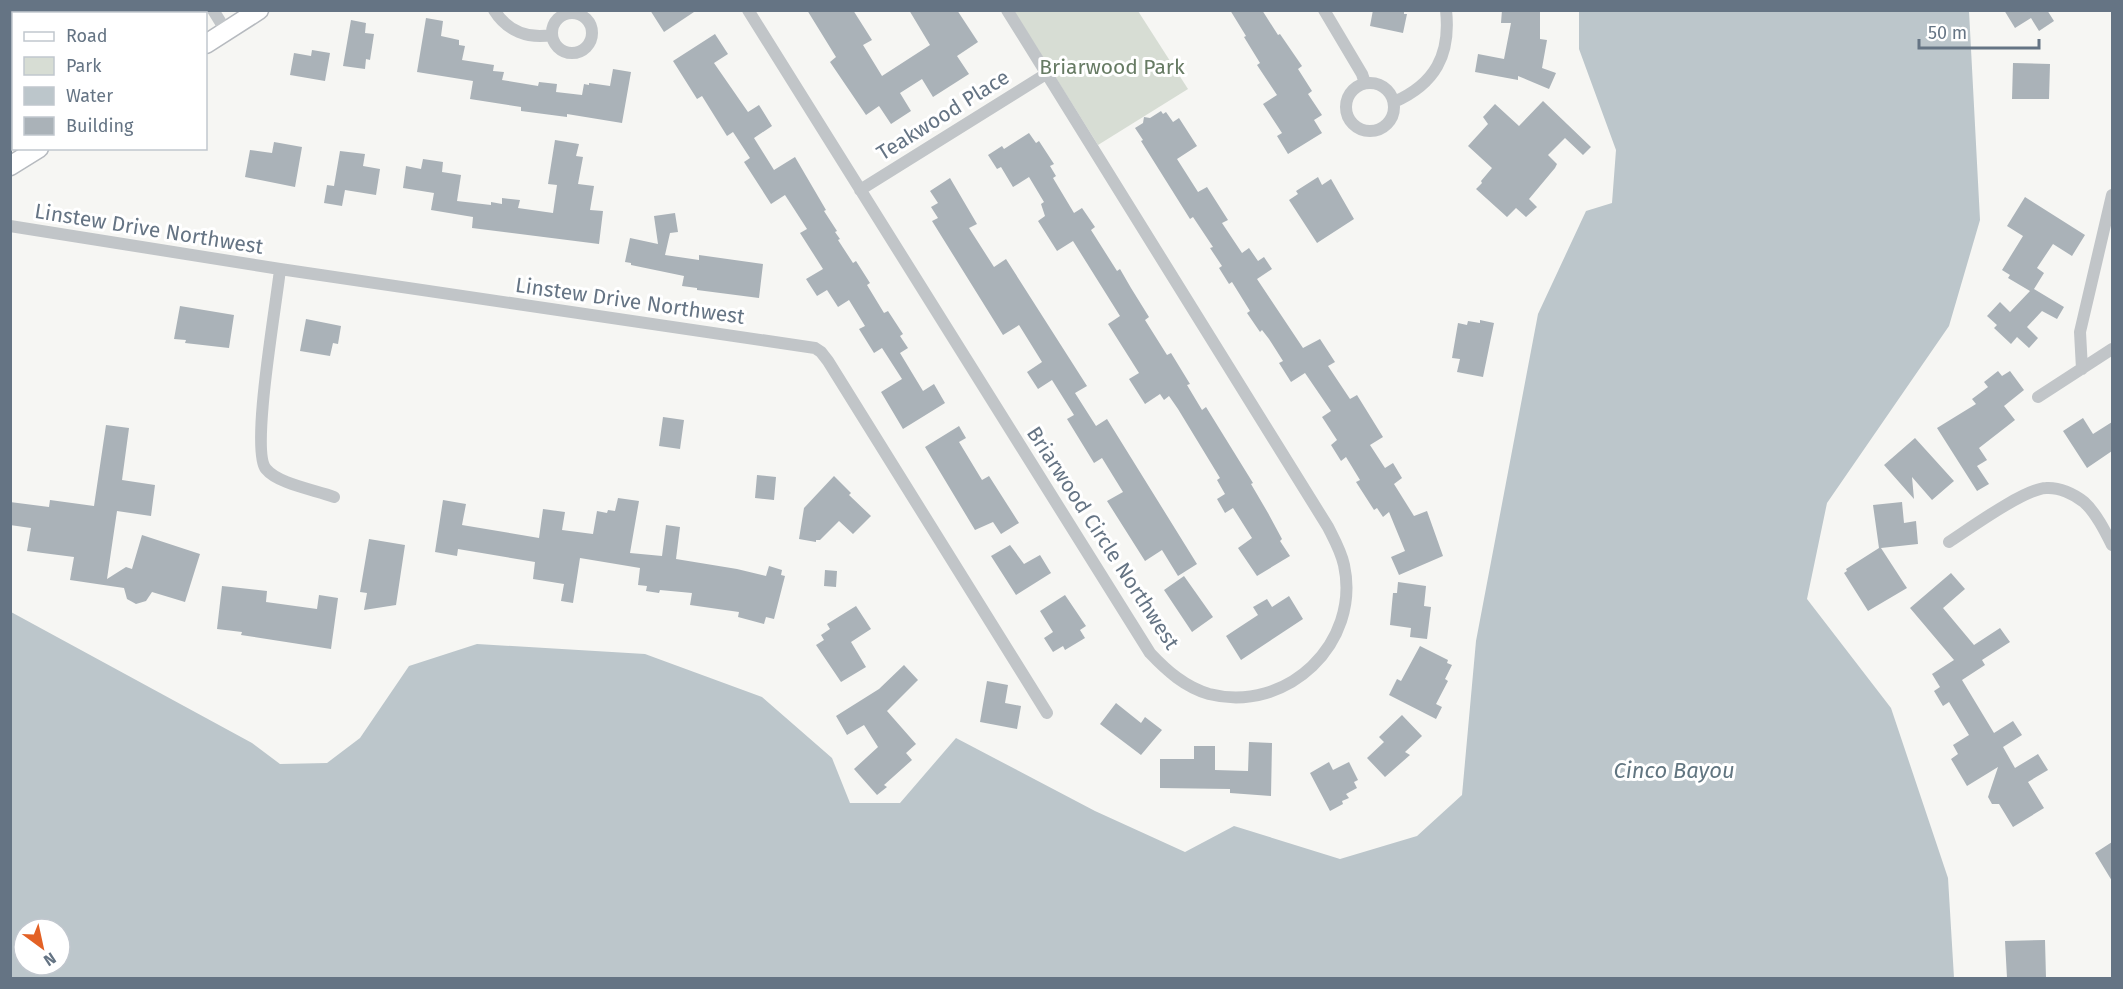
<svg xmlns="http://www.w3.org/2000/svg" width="2123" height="989" font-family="'Fira Sans',sans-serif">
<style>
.green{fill:#d7ddd4}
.water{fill:#bcc6cb;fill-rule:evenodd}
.building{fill:#aab2b8}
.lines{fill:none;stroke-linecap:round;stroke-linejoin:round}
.secondary-casing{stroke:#b6babf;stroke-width:21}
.minor{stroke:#c1c5c8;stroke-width:12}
.secondary{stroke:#fff;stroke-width:18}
.labels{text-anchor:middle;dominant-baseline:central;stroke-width:6;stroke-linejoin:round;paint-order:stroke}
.park-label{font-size:21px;fill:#677b64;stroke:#fff}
.street-label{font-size:21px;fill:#657484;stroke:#fff}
.water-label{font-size:22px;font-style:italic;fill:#617580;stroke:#fff}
</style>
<rect width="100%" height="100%" fill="#f6f6f3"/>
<path class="green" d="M1014 11H1138L1188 89 1098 145Z"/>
<path class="water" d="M1579 11H1969L1980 220 1949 326 1827 503 1807 599 1891 708 1948 878 1954 978H11V612L252 743 280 764 327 763 360 738 409 666 477 644 645 654 762 697 832 758 850 803H900L956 738 1095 811 1185 852 1234 826 1340 859 1417 836 1462 795 1476 641 1538 314 1586 211 1612 203 1616 150 1579 49ZM24 929H60V965H24Z"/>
<path class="building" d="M650 10H697L664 32Z
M807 10H853L872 40 863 45 882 76 930 45 909 10H957L978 42 957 56 969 74 933 97 922 79 900 93 911 111 891 124 879 106 866 115 830 62 836 57Z
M1230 10H1262L1278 35 1280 34 1302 66 1298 69 1312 91 1308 94 1322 115 1314 120 1322 133 1288 154 1277 136 1282 133 1263 104 1277 95 1257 65 1260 63 1244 37 1246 36Z
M1373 10H1404V14H1407L1403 33 1370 26Z
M1502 10 1540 11V39L1547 40 1542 68 1556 73 1549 89 1518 76V80L1475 72 1478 54 1504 59 1511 23H1501Z
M2004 10H2047L2054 21 2039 31 2031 18 2015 28Z
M426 18 443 21 441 36 459 40V45L465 46 462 60 494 65 493 71 504 72 502 80 538 86 539 82 557 84 556 92 582 95 584 84 589 85V83L610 86 613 69 631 72 622 123 567 114V117L521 111V107L470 99 473 81 417 72Z
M351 20 366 23 365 33 374 34 370 60 366 59 365 69 343 66Z
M715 34 728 54 714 63 748 112 759 105 772 126 754 138 774 170 795 157 826 210 824 211 837 231 835 232 840 239 838 240 853 263 856 261 870 283 867 285 884 313 888 311 903 334 900 336 908 348 900 353 923 391 934 384 945 403 903 429 881 392 902 379 882 348 874 353 859 329 865 326 849 300 838 307 827 290 817 296 806 279 823 269 800 233 807 229 785 195 771 204 744 162 750 158 733 132 727 136 702 96 697 99 673 61Z
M312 50 330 53 325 81 290 75 294 53 311 56Z
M2013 63 2050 64 2049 99H2012Z
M1543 101 1591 147 1583 155 1565 138 1548 155 1557 164 1555 168 1529 199 1537 207 1526 217 1516 208 1507 217 1476 189 1482 183 1481 181 1492 168 1468 146 1488 124 1483 117 1495 104 1519 126Z
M1161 111 1163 114 1166 112 1173 122 1179 118 1197 146 1177 159 1198 192 1207 187 1228 220 1222 223 1242 253 1249 248 1258 261 1264 257 1272 269 1257 279 1303 348 1320 339 1335 362 1328 366 1350 399 1357 395 1383 437 1370 445 1385 468 1393 463 1402 478 1394 484 1414 516 1427 511 1443 556 1399 575 1391 557 1405 551 1389 512 1383 517 1377 508 1374 510 1356 482 1360 480 1346 457 1341 461 1331 445 1337 440 1322 417 1331 411 1305 373 1291 382 1279 363 1283 361 1269 339 1262 330 1260 332 1247 313 1250 311 1232 282 1229 284 1219 268 1222 266 1210 248 1213 247 1193 217 1190 219 1141 141 1143 140 1135 128 1143 123 1144 117 1150 118Z
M1029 133 1036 143 1039 141 1054 164 1050 166 1056 176 1053 178 1074 213 1082 208 1095 227 1091 230 1117 271 1120 269 1131 288 1149 317 1145 320 1167 355 1171 353 1190 384 1187 385 1202 410 1206 407 1253 483 1251 484 1268 513 1282 539 1280 541 1290 556 1257 576 1238 548 1252 538 1233 508 1225 513 1217 499 1225 494 1217 480 1220 478 1178 409 1169 396 1164 400 1160 394 1145 404 1129 379 1139 373 1108 324 1120 316 1073 241 1057 251 1038 221 1045 216 1041 204 1044 202 1029 177 1013 187 1001 167 997 169 988 155 1002 146 1004 149Z
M555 140 579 144 576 156 583 157 578 184 594 186 590 210 603 211 599 244 472 228 473 217 431 210 434 193 403 188 406 166 421 169 423 159 443 162 442 172 461 175 457 201 491 205V202L502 204V198L520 200 518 208 553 213 557 185 548 184Z
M274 142 302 147 295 187 245 177 250 150 272 153Z
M340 151 365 154 363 166 380 169 376 195 345 190 342 206 324 203 327 185 334 186Z
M1318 177 1322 185 1331 179 1354 219 1317 243 1289 200 1298 194 1296 191Z
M950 178 977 224 969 228 994 267 1006 259 1087 386 1075 393 1096 426 1107 419 1197 564 1178 576 1162 550 1145 561 1107 501 1123 492 1102 458 1094 463 1067 419 1074 415 1052 380 1038 389 1027 372 1042 362 1019 325 1003 335 932 221 938 218 931 207 938 203 930 191Z
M2025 197 2085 235 2072 256 2053 244 2037 268 2044 273 2034 289 2064 307 2057 319 2042 311 2027 327 2038 338 2029 348 2017 337 2011 344 1994 328 1997 325 1987 316 2000 302 2010 312 2030 291 2008 278 2010 275 2002 270 2023 236 2007 226Z
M675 213 678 232 670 233 665 255 699 260V255L763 264 759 298 697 290V288L682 286 684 276 631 265V263L625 262 630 238 658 244 654 216Z
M180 306 234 315 229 348 185 343 186 340 174 339Z
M306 319 341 326 338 344 333 343 330 356 300 351Z
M1480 320 1494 323 1483 377 1457 372 1460 359 1452 358 1458 323 1467 325 1468 321 1480 323Z
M1998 371 2002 376 2010 371 2024 390 2004 406 2015 420 1979 448 1987 460 1977 466 1989 484 1977 491 1937 428 1976 404 1972 399 1988 387 1984 382Z
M663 417 684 420 680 449 659 446Z
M2083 418 2093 434 2112 422V451L2087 468 2063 431Z
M106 425 129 428 122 480 155 485 151 516 117 511 107 579 126 567 132 569 142 535 200 554 185 602 152 592 146 601 136 604 127 599 124 588 70 580 74 557 27 551 31 528 10 525V502L49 507 50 500 94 506Z
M959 426 966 438 959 442 982 480 989 476 1019 523 1001 534 993 522 975 530 925 447Z
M1915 438 1954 481 1932 500 1912 477 1914 499 1884 465Z
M757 475 776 477 774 500 755 498Z
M834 476 851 493 849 495 871 516 853 534 839 521 820 540H816V542L799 539 804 508Z
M618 498 639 501 630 553 662 556 666 525 680 527 676 559 737 569 766 576 769 566 782 570 781 575 785 576 774 619 766 617 764 624 738 617 739 612 690 605 692 593 660 590 659 593 646 591 647 586 638 585 640 568 580 558 573 603 561 601 564 584 533 579 535 562 458 549 457 556 435 552 443 500 466 504 462 525 539 538 543 509 565 512 562 530 593 534 597 511 607 513 608 510 615 511Z
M1902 502 1904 523 1916 521 1918 544 1881 548 1907 588 1868 611 1844 573 1847 571 1846 569 1879 548 1873 505Z
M369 539 405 545 396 605 364 610 367 593 360 592Z
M1010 545 1024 564 1040 555 1051 573 1016 595 991 556Z
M825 570 837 571 836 587 824 586Z
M1951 573 1965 589 1943 608 1974 645 2000 628 2010 642 1982 660 1985 665 1962 680 1994 733 2013 721 2022 735 2003 747 2015 768 2038 754 2048 770 2028 782 2044 808 2013 827 1999 804H1992L1988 797 1998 767 1967 786 1951 759 1958 754 1953 745 1969 735 1949 702 1943 706 1934 691 1940 687 1932 674 1954 660 1910 608Z
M1184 576 1213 617 1192 632 1164 590Z
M1398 582 1426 586 1424 606 1431 607 1427 639 1410 637 1411 628 1390 625 1393 593H1397Z
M222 586 267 591 266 602 317 609 319 595 338 598 331 649 241 635 242 632 217 629Z
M1065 595 1086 626 1080 630 1085 638 1065 650 1063 646 1053 652 1044 638 1053 632 1040 611Z
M1289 596 1303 619 1241 660 1226 636 1258 615 1253 607 1267 599 1272 607Z
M856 606 871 629 851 642 866 667 841 682 816 645 824 640 821 635 830 629 827 624Z
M1420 646 1448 660 1447 663 1452 665 1445 679 1448 681 1436 704 1442 707 1436 719 1389 695 1397 679 1401 681Z
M904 665 918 680 887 711 916 744 906 753 912 760 884 785 887 787 877 795 854 769 878 747 864 725 847 735 836 716 879 689Z
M987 681 1008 685 1005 703 1021 706 1017 729 980 722Z
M1116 703 1141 723 1145 717 1162 730 1141 755 1100 724Z
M1402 715 1422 736 1405 752 1410 755 1385 777 1367 758 1384 742 1379 737Z
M1249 742 1272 743 1271 796 1230 793V789L1160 788V759H1194V746H1215V770L1248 771Z
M1329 762 1333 770 1349 762 1358 780 1354 782 1357 788 1346 794 1349 798 1342 801 1343 804 1330 811 1310 773Z
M2112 842V881L2095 853Z
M2045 940 2046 978H2007L2005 941Z"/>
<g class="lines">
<g class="secondary-casing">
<path id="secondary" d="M206 44 259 10
M10 166 39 148"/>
</g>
<path class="minor" d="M213 10 226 31
M494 10C507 31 528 39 552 35
M748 10 1150 653C1167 671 1185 687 1209 694 1287 714 1361 643 1344 565 1341 551 1334 539 1328 527L1007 10
M1324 10 1362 74 1365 83
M552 33a20 20 0 1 1 40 0a20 20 0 1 1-40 0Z
M1346 107a24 24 0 1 1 48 0a24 24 0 1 1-48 0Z
M1394 102C1435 84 1451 55 1446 10
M860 190 1046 74
M10 226 280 269 815 348 821 352 828 361 1047 713
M280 269C277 301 250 451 266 469 278 484 316 490 334 497
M2082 369 2080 332 2112 195
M2038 397 2112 349
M1949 542C1969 529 2024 489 2046 488 2059 487 2074 494 2084 502 2096 513 2105 531 2112 545"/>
<use href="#secondary" class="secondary"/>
</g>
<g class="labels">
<g class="park-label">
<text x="1112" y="67">Briarwood Park</text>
</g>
<g class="street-label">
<text transform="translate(943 115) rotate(-32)">Teakwood Place</text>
<text transform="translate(149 229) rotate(9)">Linstew Drive Northwest</text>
<text transform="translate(630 301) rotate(8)">Linstew Drive Northwest</text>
<text transform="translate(1103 538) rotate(57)">Briarwood Circle Northwest</text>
</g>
<g class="water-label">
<text x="1674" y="770">Cinco Bayou</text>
</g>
</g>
<rect width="2123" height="989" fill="none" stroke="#657484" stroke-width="24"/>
<rect x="12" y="12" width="195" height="138" fill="#ffffff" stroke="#c1c7ce" stroke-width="1.5"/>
<rect x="24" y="32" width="30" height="9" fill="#ffffff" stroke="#c1c7ce" stroke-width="1.5"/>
<text x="66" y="42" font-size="18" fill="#657484">Road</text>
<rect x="24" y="57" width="30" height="18" fill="#d7ddd4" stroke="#c1c7ce" stroke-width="1.5"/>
<text x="66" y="72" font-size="18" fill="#657484">Park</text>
<rect x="24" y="87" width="30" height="18" fill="#bcc6cb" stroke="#c1c7ce" stroke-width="1.5"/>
<text x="66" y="102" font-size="18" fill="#657484">Water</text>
<rect x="24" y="117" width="30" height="18" fill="#aab2b8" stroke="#c1c7ce" stroke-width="1.5"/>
<text x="66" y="132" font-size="18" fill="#657484">Building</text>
<g transform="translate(42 947) rotate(147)"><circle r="28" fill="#ffffff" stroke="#c1c7ce" stroke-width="1.5"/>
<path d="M0-4.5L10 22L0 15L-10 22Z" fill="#e36125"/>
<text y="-9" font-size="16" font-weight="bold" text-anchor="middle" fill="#657484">N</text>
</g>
<path d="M1919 39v9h120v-9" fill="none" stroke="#657484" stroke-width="3"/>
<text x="1928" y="39" font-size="18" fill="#657484" stroke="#ffffff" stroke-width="4.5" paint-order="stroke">50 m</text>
</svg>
